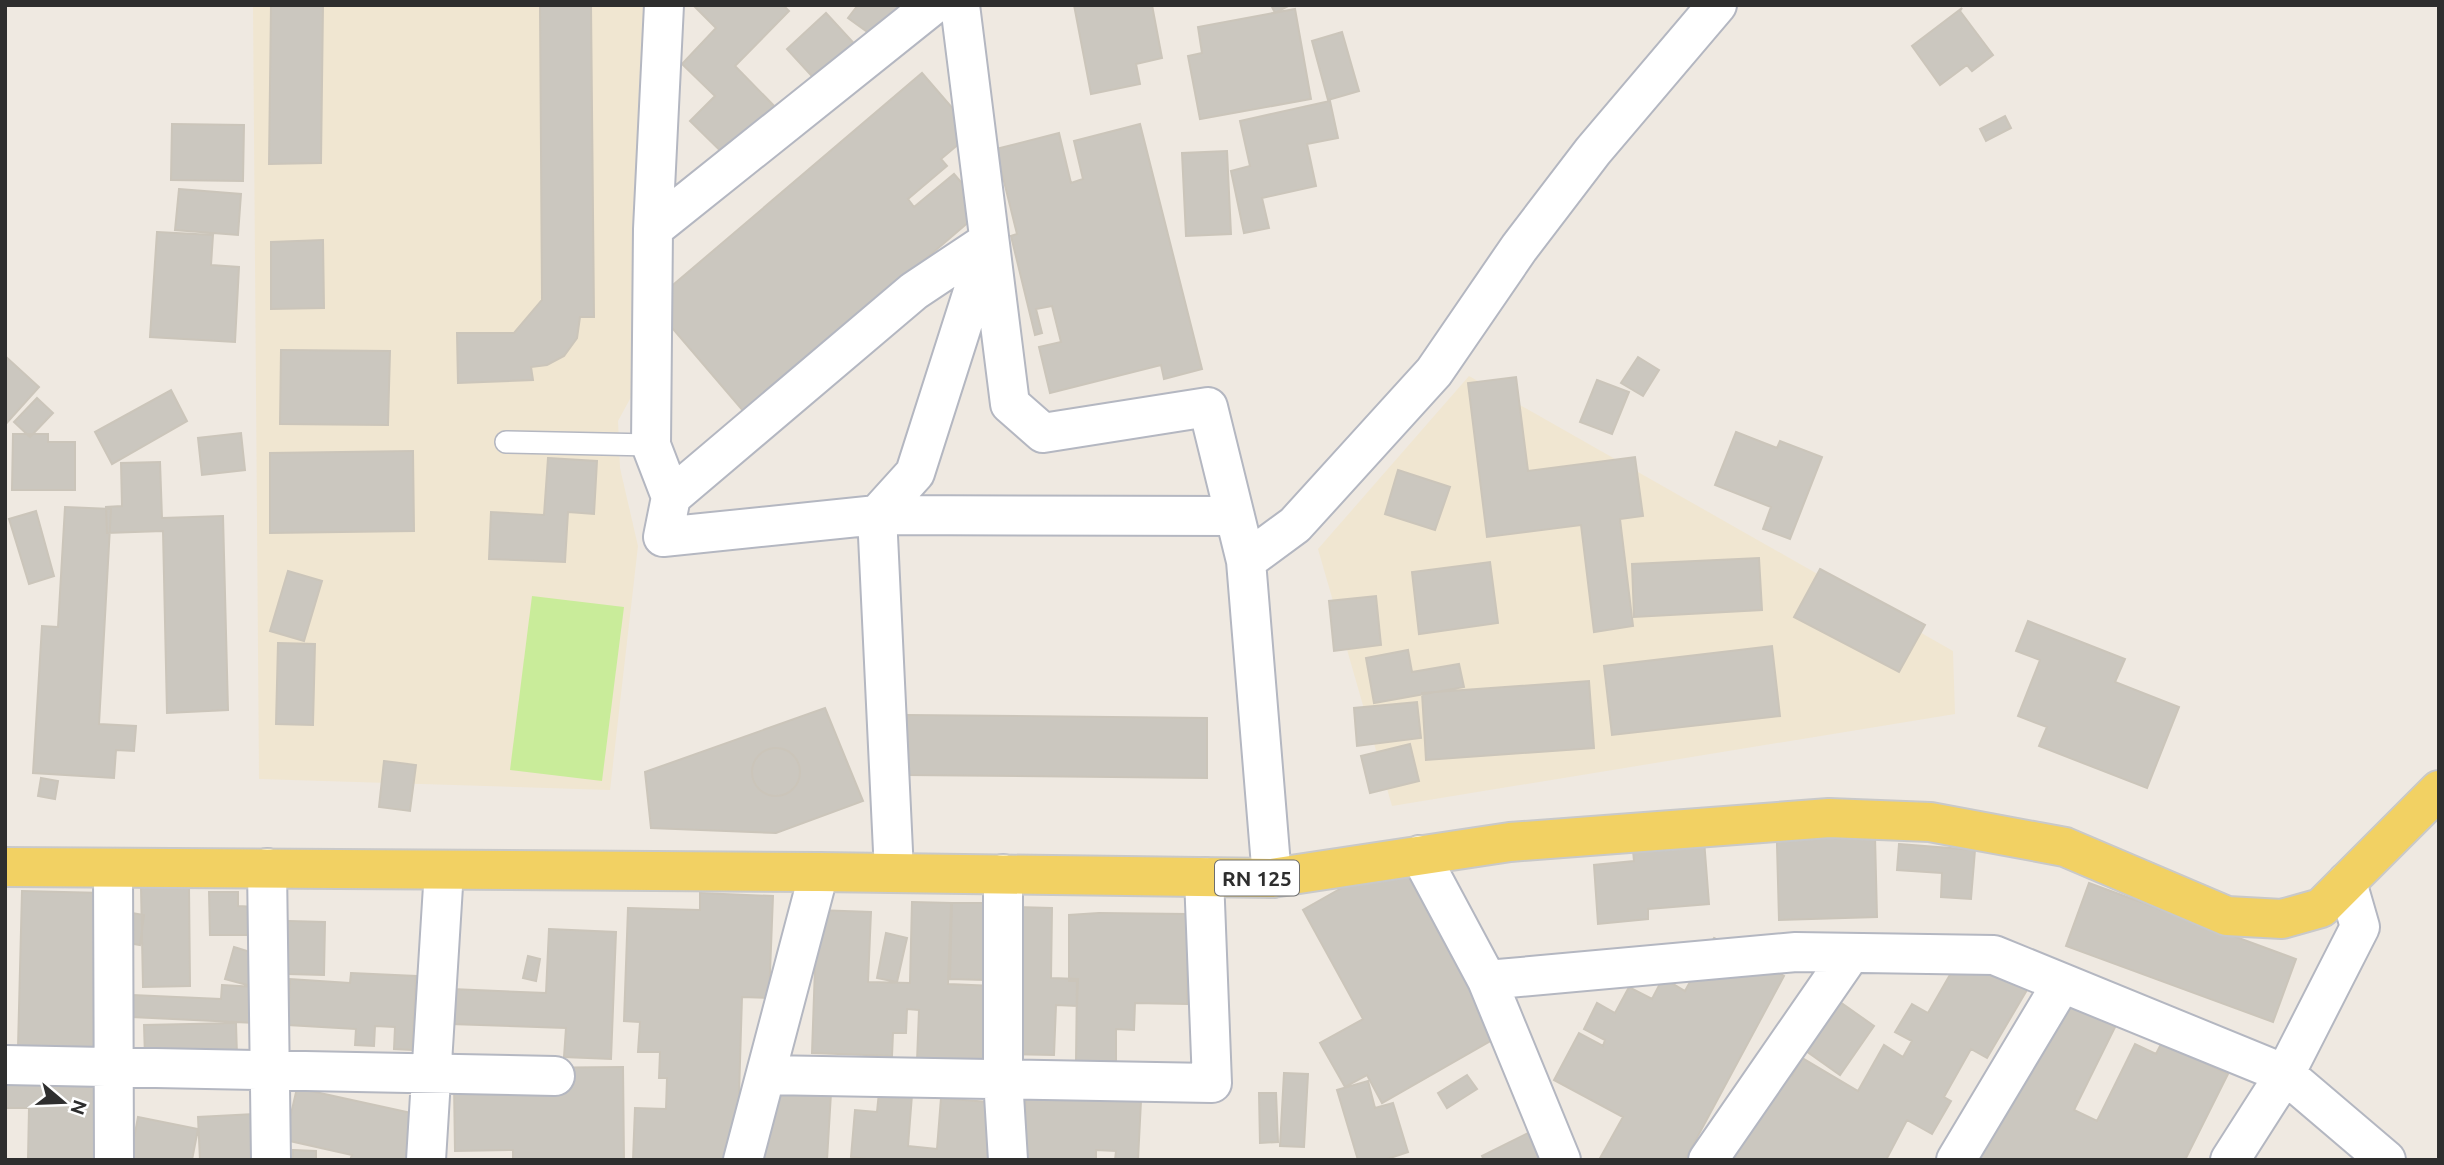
<svg xmlns="http://www.w3.org/2000/svg" width="2444" height="1165" font-family="Ubuntu,sans-serif">
<style>
.education{fill:#f0e6d1}
.pitch{fill:#c9ec9a}
.building{fill:#cbc7bf;stroke:#cbc5ba;stroke-width:2}
.lines{fill:none;stroke-linecap:round;stroke-linejoin:round}
.lane-casing{stroke:#b4b7c1;stroke-width:24}
.street-casing{stroke:#b4b7c1;stroke-width:42}
.primary-casing{stroke:#c9c9c9;stroke-width:42}
.lane{stroke:#fff;stroke-width:21}
.street{stroke:#fff;stroke-width:38}
.primary{stroke:#f2d163;stroke-width:38}
.labels{text-anchor:middle;dominant-baseline:central;stroke-width:5;stroke-linejoin:round;paint-order:stroke}
.shield{fill:#fff;stroke:#6d6d6d;stroke-width:2}
.shield-label{font-size:21px;font-weight:bold;fill:#2e2e2e}
</style>
<rect width="100%" height="100%" fill="#efe9e1"/>
<path class="education" d="M253 5H645L636 388 618 421 620 468 638 546 610 790 259 779Z
M1469 376 1953 651 1955 714 1392 806 1318 549Z"/>
<path class="pitch" d="M532 596 624 607 602 781 510 770Z"/>
<path class="building" d="M271 5H323L321 163 269 164Z
M540 5H591L594 317H580L577 338 564 356 547 365 531 367 533 380 458 383 457 333H514L542 300Z
M693 5H783L789 11 735 66 785 117 737 167 690 121 715 96 682 64 716 28Z
M858 5H904L884 44 848 18Z
M1074 5H1152L1162 58 1136 64 1140 84 1091 94Z
M1271 5H1290L1275 13Z
M1962 8 1960 11 1993 55 1972 71 1967 65 1940 85 1912 46Z
M1295 9 1311 99 1200 119 1188 56 1202 53 1198 27Z
M826 13 860 50 821 86 787 49Z
M1342 32 1359 91 1328 100 1312 41Z
M922 73 973 132 941 159 947 166 908 199 914 207 954 174 984 209 745 413 662 316 660 296Z
M1330 101 1338 138 1307 144 1316 186 1262 198 1269 228 1244 233 1231 171 1250 166 1240 121Z
M2005 116 2011 128 1986 141 1980 129Z
M172 124 244 125 243 181 171 180Z
M1140 124 1202 369 1164 379 1161 365 1050 393 1039 347 1061 342 1052 306 1036 309 1042 333 1035 335 1011 236 1017 234 996 149 1059 133 1071 183 1083 179 1074 141Z
M1227 151 1231 234 1186 236 1182 153Z
M179 189 241 194 238 235 175 230Z
M157 232 213 235 211 265 239 267 235 342 150 337Z
M323 240 324 308 271 309V242Z
M281 350 390 351 388 425 280 424Z
M5 356 39 387 5 425Z
M1638 357 1659 370 1643 396 1621 383Z
M1516 377 1528 471 1635 457 1643 516 1620 519 1633 626 1594 632 1581 525 1487 537 1468 383Z
M1597 380 1629 392 1612 434 1580 422Z
M171 390 187 421 112 464 95 432Z
M37 398 53 413 30 437 14 422Z
M1736 432 1777 448 1780 441 1822 457 1790 539 1763 529 1771 507 1715 485Z
M241 433 245 470 202 475 198 438Z
M13 434H48V442H75V490H12Z
M413 451 414 531 270 533V453Z
M548 458 597 461 594 514 568 512 565 562 489 559 491 512 544 515Z
M160 462 162 518 223 516 228 710 167 713 163 531 107 533 106 507 122 506 121 463Z
M1398 470 1450 487 1435 530 1385 514Z
M65 507 111 509 99 724 136 726 134 751 116 750 114 778 33 773 42 626 58 627Z
M36 511 54 576 29 584 9 519Z
M1759 558 1762 610 1634 617 1632 564Z
M1490 562 1498 623 1419 634 1412 572Z
M1820 569 1925 625 1899 672 1794 617Z
M288 571 322 581 304 641 270 631Z
M1376 596 1381 645 1334 651 1329 601Z
M2028 621 2125 659 2115 682 2179 707 2147 788 2039 746 2047 727 2018 716 2040 660 2016 651Z
M278 643 315 644 313 725 276 724Z
M1772 646 1780 716 1612 735 1604 666Z
M1408 650 1412 672 1459 664 1464 687 1374 703 1366 658Z
M1589 681 1594 748 1426 760 1422 693Z
M1417 702 1421 738 1357 746 1354 708Z
M825 708 863 801 776 833 651 828 645 772Z
M907 715 1207 718V778L906 775Z
M1410 744 1419 781 1370 793 1361 756Z
M752 772a24 24 0 1 1 48 0a24 24 0 1 1-48 0Z
M384 761 416 765 410 811 379 807Z
M41 778 58 781 55 799 38 796Z
M1776 807 1875 836 1877 917 1779 920Z
M1702 814 1709 904 1648 909V919L1598 924 1594 865 1634 861 1630 820Z
M1899 844 1975 850 1971 899 1941 897 1942 873 1897 870Z
M1398 856 1499 1036 1382 1103 1367 1075 1345 1087 1320 1043 1363 1019 1303 910Z
M2089 883 2296 959 2273 1022 2066 946Z
M189 886 190 986 143 987 141 887Z
M22 891 104 893 97 1160H28L29 1108H5V1047H18Z
M209 892H238V906L255 907V935H210Z
M700 893 773 896 769 998 742 997 737 1160H633L635 1108 666 1109 667 1078H659L660 1052H638L640 1022 624 1021 628 908 700 910Z
M912 902 951 903 948 984 994 986 992 1064 917 1061 919 1010 907 1009 906 1033H893L892 1056 812 1053 817 910 871 912 868 982 910 983Z
M952 903H987L986 980 950 979Z
M1012 907 1052 908 1051 978 1078 979 1077 1006 1056 1005 1054 1055 1008 1054Z
M126 912 144 915 140 945 122 942Z
M1099 913 1187 914V1004L1135 1003 1134 1030 1116 1029V1061H1076L1077 981H1069V915Z
M288 921 325 922 324 975 288 974Z
M549 929 616 932 611 1059 564 1057 566 1028 451 1024 452 989 546 993Z
M886 933 907 938 897 982 877 978Z
M1714 938 1784 976 1685 1160H1599L1623 1117 1554 1080 1579 1033 1603 1046 1605 1040 1584 1029 1597 1003 1615 1013 1629 987 1652 999 1663 978 1685 991Z
M1970 940 2034 978 1987 1058 1971 1049 1944 1097 1951 1101 1932 1134 1907 1120 1886 1160H1726L1779 1069 1792 1076 1802 1058 1858 1091 1884 1045 1903 1057 1912 1041 1895 1032 1912 1004 1928 1013Z
M234 947 260 955 251 986 225 979Z
M528 956 540 959 536 981 523 978Z
M351 973 416 976 412 1050 394 1049 395 1027 375 1026 374 1046 355 1045 356 1029 288 1025 290 979 350 983Z
M2059 979 2123 1011 2074 1110 2097 1121 2135 1044 2156 1054 2162 1042 2228 1074 2185 1160H1969Z
M222 985 258 987 256 1023 132 1017 133 995 221 999Z
M1816 985 1874 1026 1840 1075 1782 1034Z
M236 1023 237 1056 145 1057 144 1025Z
M623 1067 624 1160H513V1150L455 1151 454 1083 517 1068Z
M1284 1073 1308 1074 1304 1147 1280 1146Z
M1467 1075 1477 1089 1447 1108 1438 1093Z
M1027 1076 1142 1081 1138 1160H1115L1116 1151 1096 1150V1160H1023Z
M1368 1081 1375 1108 1393 1103 1408 1152 1384 1160H1358L1337 1090Z
M297 1088 416 1114 406 1160H350L352 1155 285 1140Z
M762 1089 831 1093 827 1160H758Z
M879 1092 912 1095 908 1146 937 1149 941 1098 1000 1103 995 1160H875L851 1157 855 1110 877 1112Z
M1259 1093H1276L1278 1142 1260 1143Z
M254 1114 256 1160H200L198 1117Z
M138 1117 198 1129 192 1160H130Z
M1528 1133 1541 1160H1484L1482 1156Z
M293 1150 316 1151V1160H293Z"/>
<g class="lines">
<g class="lane-casing">
<path id="lane" d="M506 442 651 445"/>
</g>
<g class="street-casing">
<path id="street" d="M664 5 653 229 651 445 671 497 914 291 989 241 915 473 877 515 894 872
M960 5 1010 404 1043 433 1208 407 1246 561
M653 229 933 5
M671 497 663 537 877 515 1235 516
M1420 855 1487 980 1561 1160
M113 868 114 1160
M267 868 271 1160
M1003 874V1079L1008 1160
M1272 878 1246 561 1295 525 1434 372 1519 248 1593 151 1717 5
M1487 980 1796 952 1994 955 2285 1074 2386 1160
M5 1065 555 1076
M766 1075 1212 1083 1204 877
M426 1160 444 870
M743 1160 819 872
M1708 1160 1851 953
M1956 1160 2062 983
M2230 1160 2285 1074 2360 927 2347 882"/>
</g>
<g class="primary-casing">
<path id="primary" d="M5 867 819 872 1272 878 1510 842 1829 818 1930 822 2065 847 2227 916 2282 919 2321 908 2439 790"/>
</g>
<use href="#lane" class="lane"/>
<use href="#street" class="street"/>
<use href="#primary" class="primary"/>
</g>
<g class="labels">
<rect class="shield" x="1215" y="860.5" width="84" height="35" rx="5"/>
<g class="shield-label">
<text x="1257" y="878">RN 125</text>
</g>
</g>
<rect width="2444" height="1165" fill="none" stroke="#2e2e2e" stroke-width="14"/>
<g transform="translate(63 1102) rotate(109)" stroke="#ffffff" stroke-width="5" paint-order="stroke">
<path d="M0-5L12 26L0 18L-12 26Z" fill="#2e2e2e"/>
<text y="-10" font-size="19" font-weight="bold" text-anchor="middle" fill="#2e2e2e">N</text>
</g>
</svg>
